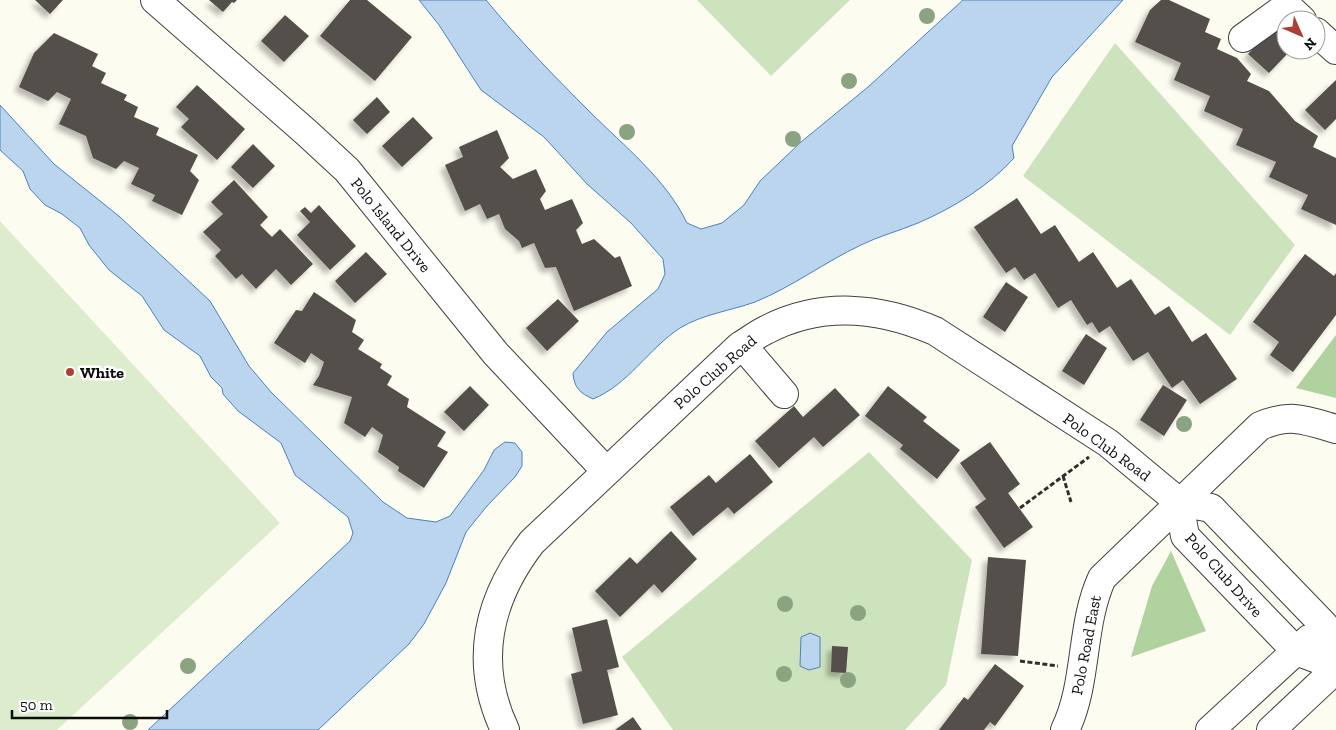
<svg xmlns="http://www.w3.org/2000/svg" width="1336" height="730" font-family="'Zilla Slab',serif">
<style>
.green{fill:#cde3bd}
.forest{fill:#b0d29f}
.pitch{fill:#deecce}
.water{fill:#bbd5ee;stroke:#4b82bb}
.building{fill:#54504b;filter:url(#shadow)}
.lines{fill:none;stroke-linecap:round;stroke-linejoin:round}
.minor-casing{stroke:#404040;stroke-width:30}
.path{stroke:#2f2f2f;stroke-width:3;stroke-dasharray:5 2.5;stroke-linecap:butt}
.minor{stroke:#fff;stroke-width:28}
.tree{fill:#8aa481}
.poi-dot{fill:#ab3f38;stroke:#fff;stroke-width:2}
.labels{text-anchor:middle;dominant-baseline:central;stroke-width:5;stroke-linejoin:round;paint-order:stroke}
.street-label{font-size:16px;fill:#0d0d0d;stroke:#fff}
.poi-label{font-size:16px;font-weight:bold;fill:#0d0d0d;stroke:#fff;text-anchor:start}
</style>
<defs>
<filter id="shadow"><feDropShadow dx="-4.5" dy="4.5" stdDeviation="2.5" flood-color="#0004"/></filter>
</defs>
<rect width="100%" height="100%" fill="#fdfcf0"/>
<path class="green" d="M697 0H850L771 76Z
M1115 43 1295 245 1230 335 1023 176Z
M869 452 972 560 946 685 905 730H673L622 657Z"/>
<path class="forest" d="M1336 335V398L1296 388Z
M1171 551 1206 631 1131 657 1152 586Z"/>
<path class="pitch" d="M0 221 280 523 57 730H0Z"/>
<path class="water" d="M419 0H486C519 40 553 75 590 112 624 146 666 179 687 223L701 229 722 223 744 205 760 181 801 142 868 87 963 0H1123L1052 77 1012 146 1014 158C989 186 953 208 918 223 899 231 879 236 861 245 825 262 792 287 755 302 730 311 703 314 680 328 648 349 628 385 593 399 580 393 574 388 573 373L607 332 658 289 665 274 663 259 631 223 587 184 544 137 481 90 439 25Z
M0 105 54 164 120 217 210 301 249 366 271 392 383 502 407 518 436 522 450 516 484 470 494 450 505 442 515 443 522 452V466L515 477 487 506 466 532 446 583 424 624 409 644 318 730H148L350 541 353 533 348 517 295 475 281 443 238 411 223 394 222 388 211 377 200 356 164 330 142 296 109 270 89 245 80 228 62 214 45 205 30 189 23 171 0 150Z
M810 633 820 637V667L809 670 800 666 801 637Z"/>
<path class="building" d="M35 0H63L50 14Z
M209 0H237L234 3 232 2 223 12Z
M350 0H367L412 37 375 81 320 36Z
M1161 0H1169L1210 19 1205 32 1221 39 1217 49 1237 58 1251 74 1247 81 1269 91 1295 121 1318 136 1313 147 1336 158V225L1301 209 1308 195 1269 177 1276 162 1236 145 1243 129 1204 111 1210 96 1174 80 1181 63 1135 42 1150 10Z
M285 15 309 36 284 62 261 41Z
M1277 24 1286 32V50H1291L1269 73 1248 54Z
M54 33 98 54 92 66 106 73 101 83 127 95 124 100 138 107 134 117 159 128 156 135 198 155 190 171 199 180 182 215 152 201 155 195 131 184 139 168 124 161 116 169 93 158 86 136 59 124 71 99 57 92 48 101 19 87 34 53Z
M1336 80V119L1325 130 1305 110Z
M197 85 245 129 217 160 181 127 189 119 176 107Z
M377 97 390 112 367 134 353 120Z
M413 117 433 138 402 167 382 146Z
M497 130 509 158 500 167 513 179 536 169 546 191 540 199 545 210 572 199 583 223 576 230 582 244 594 239 615 258 620 256 632 286 574 311 556 267 545 268 534 243 522 248 519 241 505 229 499 214 487 219 480 204 465 211 445 165 463 157 459 147Z
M253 144 275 166 253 188 231 167Z
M234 180 268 217 260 225 272 237 280 229 313 264 291 285 276 269 256 289 242 274 236 279 215 256 221 250 203 232 223 214 211 202Z
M1017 198 1041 234 1055 225 1079 262 1093 252 1117 288 1131 279 1155 315 1169 306 1192 342 1206 333 1237 379 1200 404 1183 380 1172 388 1148 352 1133 361 1110 326 1099 333 1092 322 1087 325 1071 300 1058 308 1035 273 1024 280 1015 267 1006 273 974 227Z
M319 205 356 246 330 270 297 235 310 222 300 211 305 207 311 213Z
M366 252 387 274 355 303 335 281Z
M1305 254 1334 276 1336 273V315L1293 372 1270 355 1279 342 1253 322Z
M1006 282 1028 297 1005 332 983 317Z
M314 292 356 320 352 332 364 340 358 349 382 364 380 368 392 376 387 385 409 399 407 407 446 432 437 446 448 452 424 488 398 471 399 467 378 452 383 435 372 427 365 437 344 423 352 397 313 385 319 376 324 362 311 353 305 363 274 343 296 310 302 311Z
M558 299 579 321 547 351 526 328Z
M1086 334 1107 348 1084 385 1062 371Z
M1163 385 1187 400 1164 436 1140 420Z
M470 386 489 405 464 431 444 412Z
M888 386 927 417 923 421 960 450 937 479 900 449 903 445 865 416Z
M835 388 860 415 823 447 814 437 779 468 755 441 794 406 803 417Z
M990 442 1020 484 1008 493 1033 527 1004 548 975 507 986 499 960 463Z
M750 454 773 482 734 514 728 507 693 536 670 507 709 475 716 483Z
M671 531 697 559 662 593 654 584 620 617 595 591 630 557 637 564Z
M988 557 1026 560 1018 656 981 654Z
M607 619 619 667 607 670 618 715 583 724 571 674 582 671 572 628Z
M832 646 848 647 846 673 831 672Z
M995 664 1024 686 995 726 990 722 984 730H939L964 697 968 700Z
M633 717 642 730H615Z"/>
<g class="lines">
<g class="minor-casing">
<path id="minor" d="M155 0 307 133 347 170 496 354 606 471
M1316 32 1336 50
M1243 38 1287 6 1302 20
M742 345 784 394
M1179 502 1185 536 1296 651 1336 666
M505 730C473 662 488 599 532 542L740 346C749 341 757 334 766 330 821 301 880 307 935 331L1108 443 1179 502 1211 508 1324 625 1336 660
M1065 730C1088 683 1080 626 1102 578L1260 426C1291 413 1305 420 1336 429
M1210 730 1309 639
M1271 730 1336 669"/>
</g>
<path class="path" d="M1063 476 1071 502
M1020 508 1089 457
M1020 661 1058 666"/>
<use href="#minor" class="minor"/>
</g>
<g class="tree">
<circle cx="927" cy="16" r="8"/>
<circle cx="849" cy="81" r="8"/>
<circle cx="627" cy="132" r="8"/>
<circle cx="793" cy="139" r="8"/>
<circle cx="1184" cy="424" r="8"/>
<circle cx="785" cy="604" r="8"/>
<circle cx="858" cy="613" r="8"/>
<circle cx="188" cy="666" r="8"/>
<circle cx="784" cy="674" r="8"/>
<circle cx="848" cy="680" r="8"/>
<circle cx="130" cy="722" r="8"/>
</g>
<circle class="poi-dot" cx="70" cy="372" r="5"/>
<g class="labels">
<g class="street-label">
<text transform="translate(391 225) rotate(51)">Polo Island Drive</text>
<text transform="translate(715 372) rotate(-41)">Polo Club Road</text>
<text transform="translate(1107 447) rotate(36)">Polo Club Road</text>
<text transform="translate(1224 575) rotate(48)">Polo Club Drive</text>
<text transform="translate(1086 645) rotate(-79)">Polo Road East</text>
</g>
<g class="poi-label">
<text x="80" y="372">White</text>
</g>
</g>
<g transform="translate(1301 35) rotate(135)"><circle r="24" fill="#ffffff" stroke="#9e9e9e"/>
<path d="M0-4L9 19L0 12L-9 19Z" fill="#ab3f38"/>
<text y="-8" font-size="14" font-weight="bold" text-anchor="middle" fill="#0d0d0d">N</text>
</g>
<path d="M12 710v8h155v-8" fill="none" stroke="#0d0d0d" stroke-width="2.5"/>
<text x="20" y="710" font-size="15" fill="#0d0d0d" stroke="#ffffff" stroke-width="4" paint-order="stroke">50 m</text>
</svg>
